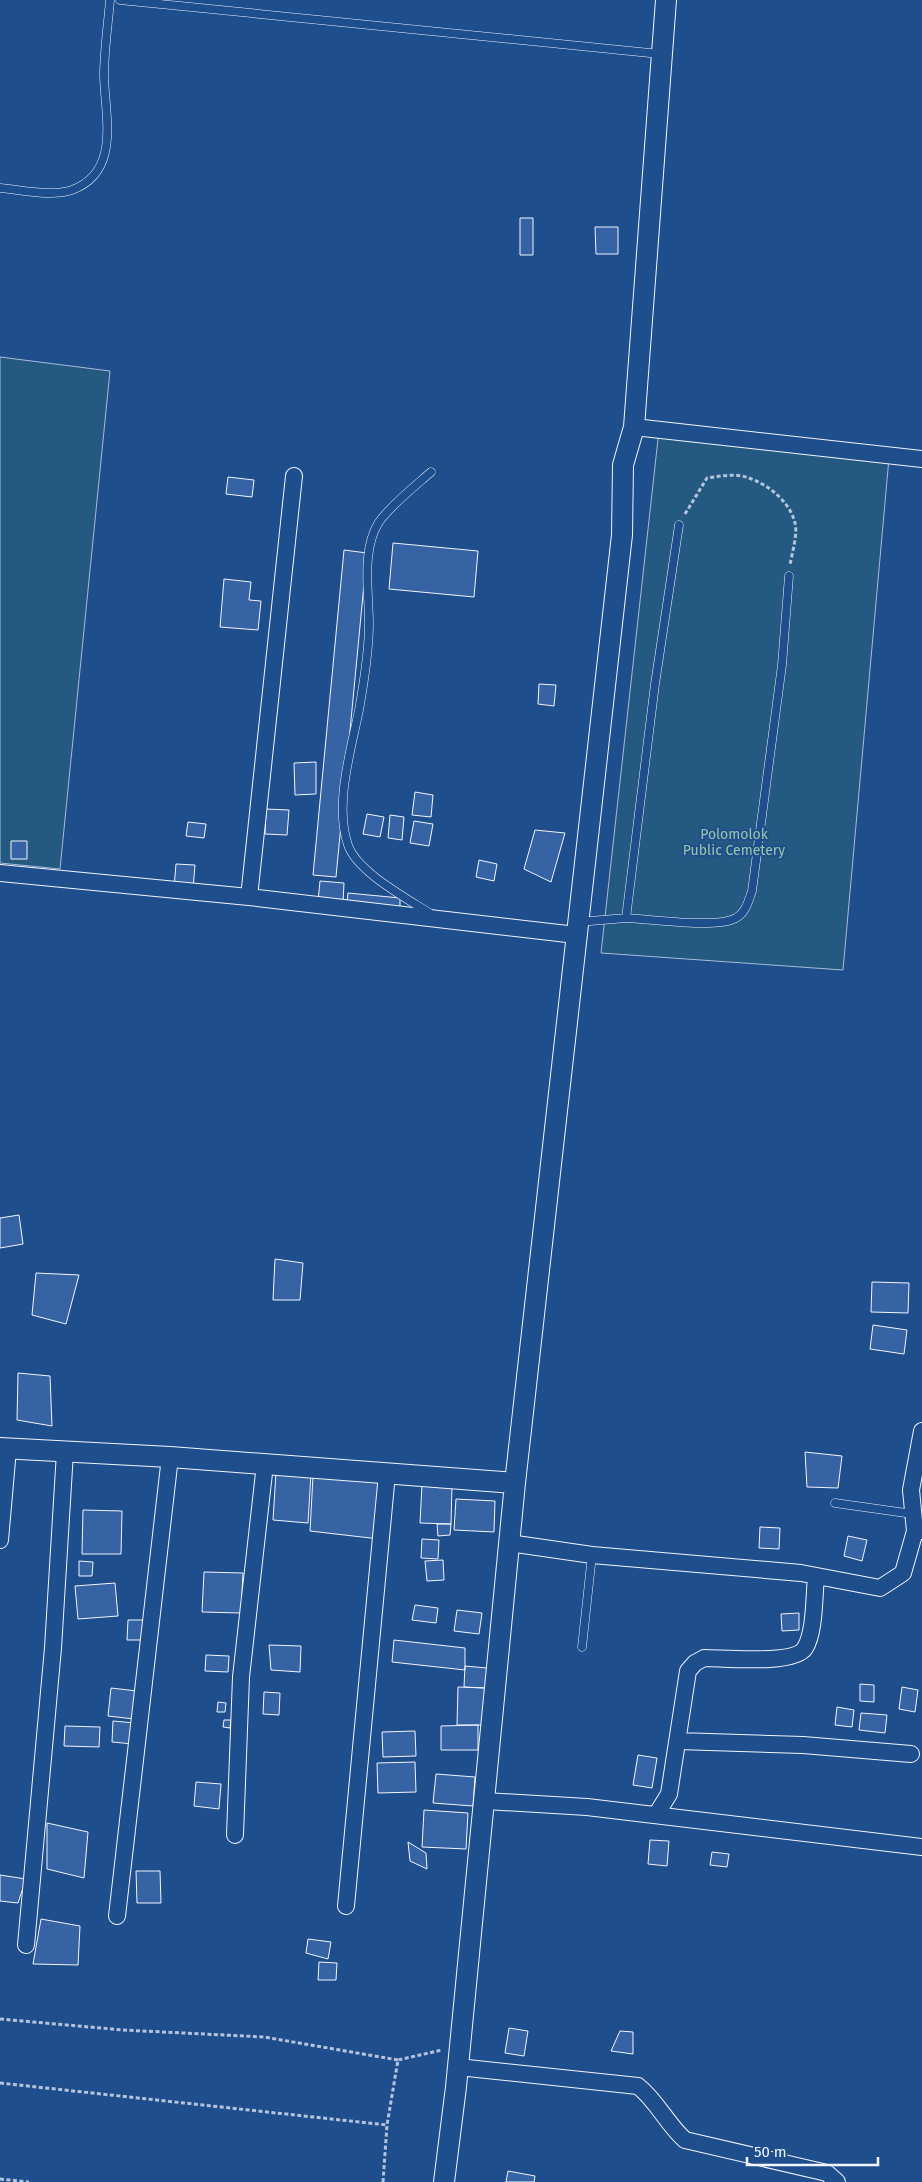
<svg xmlns="http://www.w3.org/2000/svg" width="922" height="2182" font-family="'Fira Sans',sans-serif">
<style>
.green{fill:#245a82;stroke:#a8bbd7}
.building{fill:#3563a3;stroke:#f2f6ff}
.lines{fill:none;stroke-linecap:round;stroke-linejoin:round}
.service-casing{stroke:#f2f6ff;stroke-width:9}
.minor-casing{stroke:#f2f6ff;stroke-width:18}
.tertiary-casing{stroke:#f2f6ff;stroke-width:22}
.path{stroke:#b3c4dc;stroke-width:3;stroke-dasharray:4 2.5;stroke-linecap:butt}
.service{stroke:#1f4e8c;stroke-width:8}
.minor{stroke:#1f4e8c;stroke-width:16}
.tertiary{stroke:#1f4e8c;stroke-width:20}
.labels{text-anchor:middle;dominant-baseline:central;stroke-width:4;stroke-linejoin:round;paint-order:stroke}
.park-label{font-size:14px;fill:#97c8a6;stroke:#1f4e8c}
</style>
<rect width="100%" height="100%" fill="#1f4e8c"/>
<path class="green" d="M0 357 110 371 60 869 0 863Z
M659 430 889 458 843 970 601 953Z"/>
<path class="building" d="M520 218H533V255H520Z
M595 227H618V254H596Z
M228 477 254 480 252 497 226 494Z
M393 543 478 551 474 597 389 589Z
M344 550 367 553 336 877 313 875Z
M224 579 251 582 249 600 261 601 258 630 220 627Z
M539 684 556 685 554 706 538 704Z
M316 762V794L295 795 294 763Z
M415 792 433 795 431 817 412 815Z
M266 809 289 810 287 835 265 834Z
M367 814 384 817 380 837 363 834Z
M390 815 404 817 402 840 388 838Z
M414 821 433 824 429 846 410 843Z
M188 822 206 824 204 838 186 836Z
M535 830 565 833 551 882 524 869Z
M11 841H27V859H11Z
M479 860 497 864 494 881 476 877Z
M176 864 195 865 193 889 174 888Z
M320 881 344 883 343 903 318 901Z
M348 893 400 898V909L347 903Z
M19 1215 23 1244 0 1248V1218Z
M275 1259 303 1263 300 1300H273Z
M36 1273 79 1275 66 1324 32 1315Z
M872 1282 909 1283 908 1313 871 1312Z
M873 1325 907 1330 904 1354 870 1349Z
M18 1373 50 1376 52 1426 17 1420Z
M805 1452 842 1456 838 1488 807 1487Z
M276 1472 311 1474 308 1523 273 1520Z
M313 1476 385 1480 379 1539 310 1531Z
M422 1484 452 1485 451 1524 420 1523Z
M456 1499 495 1501 494 1532 454 1530Z
M83 1510 122 1511 121 1554H82Z
M437 1524H451L450 1535 438 1536Z
M760 1527 780 1528 779 1549 759 1548Z
M848 1536 867 1540 862 1561 844 1556Z
M422 1539 439 1540 438 1559 421 1558Z
M443 1560 444 1580 427 1581 425 1561Z
M79 1561 93 1562 92 1576H79Z
M204 1572 243 1573 241 1613 202 1612Z
M115 1583 118 1616 78 1619 75 1586Z
M415 1605 438 1608 436 1623 412 1620Z
M457 1610 482 1613 479 1634 454 1631Z
M799 1613V1630L782 1631 781 1614Z
M128 1620H143V1640H127Z
M394 1640 465 1648V1670L392 1662Z
M269 1645 301 1646 300 1672 271 1670Z
M206 1655 229 1656 228 1672 205 1671Z
M465 1666 487 1668 486 1688 464 1687Z
M860 1684 874 1685V1702L860 1701Z
M458 1687 486 1688 489 1725H457Z
M902 1687 918 1690 915 1712 899 1709Z
M111 1688 137 1691 134 1719 108 1716Z
M264 1692 280 1693 279 1715 263 1714Z
M218 1702 226 1703 225 1712H217Z
M837 1707 854 1710 852 1727 835 1725Z
M861 1713 887 1715 885 1733 859 1730Z
M224 1720H231L230 1728 223 1727Z
M113 1721 135 1723 133 1744 112 1742Z
M478 1725V1750H441V1726Z
M65 1726 100 1727 99 1747 64 1746Z
M415 1731 416 1756 383 1757 382 1732Z
M638 1755 657 1758 652 1788 633 1785Z
M415 1762 416 1792 378 1793 377 1763Z
M436 1774 475 1777 473 1806 433 1803Z
M196 1782 221 1784 219 1809 194 1806Z
M424 1810 468 1813 466 1849 422 1847Z
M47 1823 88 1832 84 1878 47 1869Z
M650 1840 669 1841 667 1866 648 1864Z
M408 1842 426 1853 427 1869 410 1861Z
M712 1852 729 1854 727 1867 710 1865Z
M136 1871H160L161 1903H137Z
M0 1875 26 1879 18 1903 0 1901Z
M41 1919 80 1926 78 1965 33 1964Z
M308 1939 331 1942 328 1959 306 1953Z
M319 1962 337 1963 336 1980H318Z
M509 2028 528 2031 524 2056 505 2053Z
M620 2031 633 2032V2054L611 2051Z
M508 2171 535 2176 534 2182H506Z"/>
<g class="lines">
<g class="service-casing">
<path id="service" d="M120 0 660 54
M0 188C22 190 51 197 72 190 121 172 105 116 104 76 104 51 108 25 110 0
M431 472C415 486 391 505 379 522 361 550 369 592 369 623 369 652 364 682 359 710 351 750 334 805 348 845 357 872 408 899 431 914
M679 525 655 684 626 918C651 919 716 929 736 918 746 912 748 902 752 891L782 665 789 576
M578 922 626 918
M835 1503 913 1514
M582 1647 592 1555"/>
</g>
<g class="minor-casing">
<path id="minor" d="M634 427 922 459
M0 873 249 897 576 935
M249 897 294 476
M922 1431 911 1490 915 1531H922
M0 1540 8 1449
M509 1543 592 1555 801 1573 880 1588 903 1573 915 1531
M678 1741 803 1745 911 1754
M485 1801 587 1807 922 1847
M656 1815 669 1794 688 1671 695 1663 704 1658C724 1658 795 1665 805 1648 815 1632 814 1596 816 1576
M235 1835 241 1677 265 1464
M346 1906 387 1474
M117 1916 170 1457
M26 1945 53 1648 65 1452
M458 2067 638 2086C657 2101 667 2124 685 2140L827 2173 837 2182"/>
</g>
<g class="tertiary-casing">
<path id="tertiary" d="M0 1448 170 1457 515 1483
M444 2182 456 2087 515 1483 622 535 623 465 634 427 666 0"/>
</g>
<path class="path" d="M685 514 707 478C720 476 737 473 749 478 769 485 790 502 795 523 798 534 792 553 790 565
M0 2019 123 2030 264 2037 398 2060
M0 2083 387 2125
M0 2179 29 2182
M383 2182 387 2125 398 2060 442 2050"/>
<use href="#service" class="service"/>
<use href="#minor" class="minor"/>
<use href="#tertiary" class="tertiary"/>
</g>
<g class="labels">
<g class="park-label">
<text x="734" y="834">Polomolok<tspan x="734" dy="16">Public Cemetery</tspan></text>
</g>
</g>
<path d="M747 2157v8h131v-8" fill="none" stroke="#f2f6ff" stroke-width="2.5"/>
<text x="754" y="2157" font-size="15" fill="#f2f6ff" stroke="#1f4e8c" stroke-width="4" paint-order="stroke">50 m</text>
</svg>
